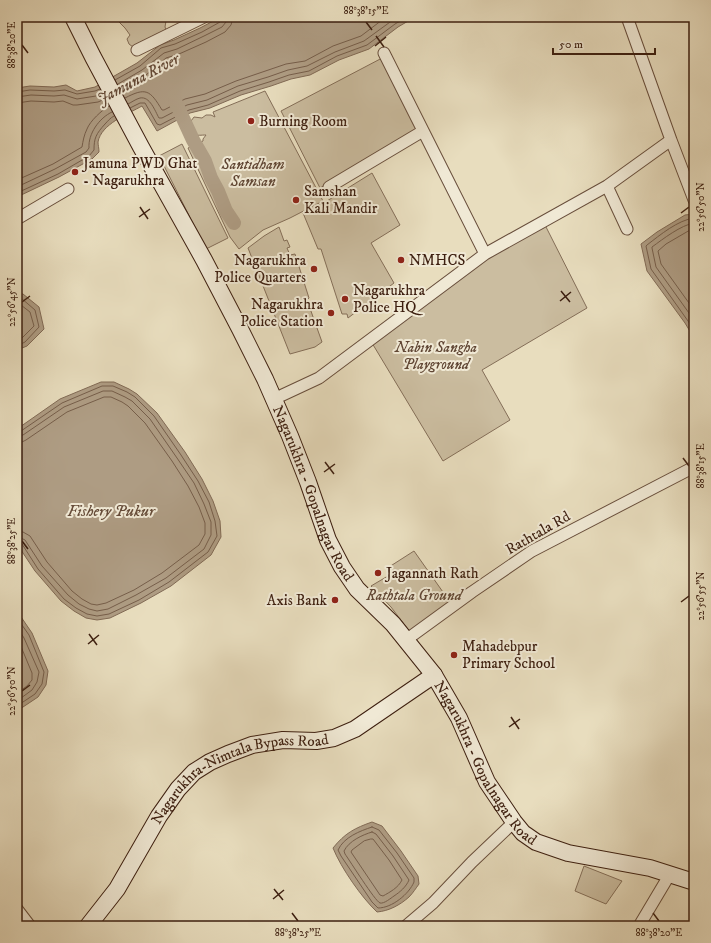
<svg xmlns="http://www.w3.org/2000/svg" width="711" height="943" font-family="'IM FELL DW Pica',serif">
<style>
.green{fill:#cbbda0;stroke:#846e58}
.water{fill:#ae9c83;stroke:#816a55}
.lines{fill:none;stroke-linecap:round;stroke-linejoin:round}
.shore{stroke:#765e4a;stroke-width:1}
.canal{stroke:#ae9c83;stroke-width:14}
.street-casing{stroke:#684e3c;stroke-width:13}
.secondary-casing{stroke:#3d1f10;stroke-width:18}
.street{stroke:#f0e9d5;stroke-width:11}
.secondary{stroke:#f0e9d5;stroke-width:16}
.ticks{fill:none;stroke:#3d1f10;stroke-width:1.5}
.poi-dot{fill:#8f2418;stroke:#f0e9d5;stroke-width:1.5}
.labels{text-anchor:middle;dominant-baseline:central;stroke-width:4;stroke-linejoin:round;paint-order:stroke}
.poi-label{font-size:15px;fill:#3d1f10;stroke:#f0e9d5;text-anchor:start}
.park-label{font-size:15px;font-style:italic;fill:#604634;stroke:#f0e9d5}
.street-label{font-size:15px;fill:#3d1f10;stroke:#f0e9d5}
.water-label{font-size:16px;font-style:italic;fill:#654b38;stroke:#f0e9d5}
.neatline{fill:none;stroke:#3d1f10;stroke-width:1.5}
.ticks-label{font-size:10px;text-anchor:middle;fill:#3d1f10}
</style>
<rect width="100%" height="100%" fill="#e8ddbe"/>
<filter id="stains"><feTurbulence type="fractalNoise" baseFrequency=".005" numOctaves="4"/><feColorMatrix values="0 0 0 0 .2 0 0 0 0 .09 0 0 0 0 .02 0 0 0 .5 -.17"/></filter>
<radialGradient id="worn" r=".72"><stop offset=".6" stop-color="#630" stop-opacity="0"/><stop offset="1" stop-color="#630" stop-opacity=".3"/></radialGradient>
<path class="green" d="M120 17H165L166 21 165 27 169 37 133 47 129 44 127 39 130 35 125 28 119 22Z
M384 57 420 130 320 188 281 111Z
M265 91 323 201 290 218 263 230 239 249 230 237 188 148 203 141V139L206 135C197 135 188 138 188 125L194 117 202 118 206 115H211L215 117 213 112Z
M182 144 228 238 206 249 159 156Z
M372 173 400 225 371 243 394 283 348 318 347 314H342L321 249H318L303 213 327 201Z
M544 223 587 308 482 370 510 420 443 461 372 343 486 256Z
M279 227 284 241 287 240 290 247 287 248 290 255 295 254 309 298 307 300 322 342 315 347 290 354 248 248 264 236Z
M414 551 450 602 410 632 391 607 371 586 393 573 389 567Z
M584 866 622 881 606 904 575 891Z"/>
<path class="water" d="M221 17H415L398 27 369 49 339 60 310 75 291 79 271 86 241 95 210 108 190 113 157 131 142 106C128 114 101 124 98 142 98 145 99 148 99 152L92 159 59 177 17 197V88L30 86 54 87 66 85 77 91 95 87 137 63 160 45 174 40 200 28Z
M694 214V335L691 333 685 323 647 271 641 244 657 232 685 215Z
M17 293 23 294 39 307 44 329 27 346 17 350Z
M101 382H114L129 389 137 394 157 413 185 452 202 479 213 501 220 521 221 537 211 555 171 586 141 603 110 618 97 620 86 618 74 611 61 601 35 571 17 544V429L60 399Z
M17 611 32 633 48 671 46 685 38 697 17 711Z
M372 822 382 826 401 851 418 876 419 884C416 888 413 893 409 897 400 905 389 911 377 912 362 898 341 868 333 848 345 833 355 828 372 822Z"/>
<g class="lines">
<path class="shore" d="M115 80 140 66 161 48 175 44 202 32 220 22 221 20 222 17
M118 84 142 70 164 53 177 49 204 36 222 27 226 22 227 17
M121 90 146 75 166 58 179 54 206 42 225 32 231 25 233 17
M17 92 30 90 54 91 65 90 77 94 95 91 100 89
M17 97 31 95 54 96 64 95 77 99 96 96 102 93
M125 98C146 87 150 90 162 110H164L185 99 205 94 236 81 286 64 305 61 333 46 361 36 386 17
M17 103 31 101 54 102 63 101 73 105H77L98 102 105 99
M128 104C132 102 136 99 140 98 150 96 155 111 159 118H162L187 105 207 100 238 86 268 77 288 70 307 66 335 52 364 41 397 17
M130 108 140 103H145L157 124 160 125 189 110 208 105 240 91 269 82 289 75 309 71 337 56 367 45 395 24 407 17
M17 180 53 164 82 147C83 141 84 135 87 129 90 121 102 110 109 106
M17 187 55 169 86 152 89 148C88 134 99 118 112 112
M17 193 58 174 89 156 94 150C94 138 96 134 105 124 108 121 110 118 114 116
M694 218C678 220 660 235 647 245L646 246 651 269 688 321 694 330
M694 223C681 225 663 239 652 247V248L656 267 694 320
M694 229 690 230 666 244 658 251 661 264 694 310
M17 297 21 298 35 310 39 327 25 342 17 346
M17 302 30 312 34 326 22 338 17 340
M17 432 21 431 62 403 102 386H113L127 392 135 397 154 416 181 455 198 481 209 502 215 521 217 536 208 552 169 582 139 600 109 614 97 616 87 614 76 608 64 599 38 569 22 544 17 542
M17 437 23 435 64 407 103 391H112L125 397 132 401 150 419 177 458 194 483 204 504 211 522V535L204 549 166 578 136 595 108 609 97 611 89 609 79 604 68 595 42 566 25 540 21 538 17 537
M17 443 22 442 26 440 67 412 104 397H111L122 402 128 406 145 423 172 461 188 486 199 507 205 523V534L199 545 162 573 134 590 106 603 97 605 91 604 82 599 72 591 47 562 30 536 23 532 17 531
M17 618 29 635 44 672 42 684 35 694 17 706
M17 627 24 638 39 672 37 682 32 690 17 701
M17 637 32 673V680L27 686 17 693
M372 827 379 830 397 853 414 878V882C409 894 392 908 378 908L372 902 341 856 338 850C344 837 360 831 372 827Z
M372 832 376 834 393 856 409 880C406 887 400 892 394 896 391 898 384 904 380 903 375 901 350 861 345 854L344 851C349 841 362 835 372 832Z
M371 839H373L389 860 402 880C398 888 390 892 383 896L380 895 351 852 352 850 364 841Z"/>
<path class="canal" d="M175 101 193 140 205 161 211 178 218 191 226 211 234 223"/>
<g class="street-casing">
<path id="street" d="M137 50 204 17
M384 53 485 254
M671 140 694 200
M607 186 627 229
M329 187 423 131
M17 219 68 189
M274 399 319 378 485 254 607 186 671 140 627 17
M406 640 472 592 532 551 694 467
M17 909 30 926
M406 926 433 903 472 862 514 822
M639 926 670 874"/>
</g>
<g class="secondary-casing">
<g id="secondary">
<path id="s1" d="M73 17 93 57 141 147 204 260 240 329 265 379 290 436 308 482 328 540 342 567 357 589 393 624 434 675 459 718 487 782 514 822 523 833 536 842 568 853 650 868 694 882"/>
<path id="s2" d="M88 926 117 889 159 816 178 789 194 772 210 762 228 754 252 745 283 740 316 741 334 738 355 729 434 675"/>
</g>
</g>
<use href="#street" class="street"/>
<use href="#secondary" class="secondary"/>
</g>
<path class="ticks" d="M366 22 372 30M376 36 384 47M22 45 28 53M375 46 386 37M140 207 148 219M681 213 689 207M139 217 150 209M561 291 570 302M560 301 571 292M22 302 30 296M683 458 689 466M325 462 334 474M324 472 335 464M22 541 28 549M681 602 689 596M89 634 97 645M88 644 99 635M22 691 30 685M511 717 519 729M509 727 520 719M274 889 283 900M273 899 284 890M292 913 298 921M653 913 659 921"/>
<g class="poi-dot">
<circle cx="251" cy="121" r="4"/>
<circle cx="75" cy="172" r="4"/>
<circle cx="296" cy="200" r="4"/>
<circle cx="401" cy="260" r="4"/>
<circle cx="314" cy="269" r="4"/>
<circle cx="345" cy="299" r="4"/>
<circle cx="331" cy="313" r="4"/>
<circle cx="378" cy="573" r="4"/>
<circle cx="335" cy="600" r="4"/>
<circle cx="454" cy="655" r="4"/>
</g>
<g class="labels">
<g class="poi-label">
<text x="259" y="121">Burning Room</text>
<text x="83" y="163">Jamuna PWD Ghat<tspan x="83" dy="17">- Nagarukhra</tspan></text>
<text x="304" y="191">Samshan<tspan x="304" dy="17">Kali Mandir</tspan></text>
<text x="306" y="260" text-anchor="end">Nagarukhra<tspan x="306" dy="17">Police Quarters</tspan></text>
<text x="409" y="260">NMHCS</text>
<text x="353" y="290">Nagarukhra<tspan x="353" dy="17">Police HQ</tspan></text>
<text x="323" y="304" text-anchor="end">Nagarukhra<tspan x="323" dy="17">Police Station</tspan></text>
<text x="386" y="573">Jagannath Rath</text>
<text x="327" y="600" text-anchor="end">Axis Bank</text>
<text x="462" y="646">Mahadebpur<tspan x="462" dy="17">Primary School</tspan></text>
</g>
<g class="park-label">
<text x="253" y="164">Santidham<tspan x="253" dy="17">Samsan</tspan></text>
<text x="436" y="347">Nabin Sangha<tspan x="436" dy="17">Playground</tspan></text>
<text x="414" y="595">Rathtala Ground</text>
</g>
<g class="street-label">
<text stroke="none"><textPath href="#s1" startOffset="534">Nagarukhra - Gopalnagar Road</textPath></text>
<text transform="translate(538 533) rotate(-30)">Rathtala Rd</text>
<text stroke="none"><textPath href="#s1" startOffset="858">Nagarukhra - Gopalnagar Road</textPath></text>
<text stroke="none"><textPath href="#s2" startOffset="226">Nagarukhra-Nimtala Bypass Road</textPath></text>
</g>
<g class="water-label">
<text transform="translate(138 79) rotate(-28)">Jamuna River</text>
<text x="111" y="511">Fishery Pukur</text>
</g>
</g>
<rect width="711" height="943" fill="none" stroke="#e8ddbe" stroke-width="44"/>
<path d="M553 48v6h102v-6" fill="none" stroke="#3d1f10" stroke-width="2"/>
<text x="559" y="48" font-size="12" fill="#3d1f10" stroke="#f0e9d5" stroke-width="3" paint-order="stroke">50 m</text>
<rect x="22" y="22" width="667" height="899" class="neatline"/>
<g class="ticks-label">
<text x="366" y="14">88°38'15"E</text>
<text transform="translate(11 45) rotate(-90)" y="4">88°38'20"E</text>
<text transform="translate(700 207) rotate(-90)" y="4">22°56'50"N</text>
<text transform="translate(11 302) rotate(-90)" y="4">22°56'45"N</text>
<text transform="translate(700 466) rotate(-90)" y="4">88°38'15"E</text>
<text transform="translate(11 541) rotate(-90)" y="4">88°38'25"E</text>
<text transform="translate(700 596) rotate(-90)" y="4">22°56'55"N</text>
<text transform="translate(11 691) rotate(-90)" y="4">22°56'50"N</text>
<text x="298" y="936">88°38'25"E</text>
<text x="659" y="936">88°38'20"E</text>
</g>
<rect width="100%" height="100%" filter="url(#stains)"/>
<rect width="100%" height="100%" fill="url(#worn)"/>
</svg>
